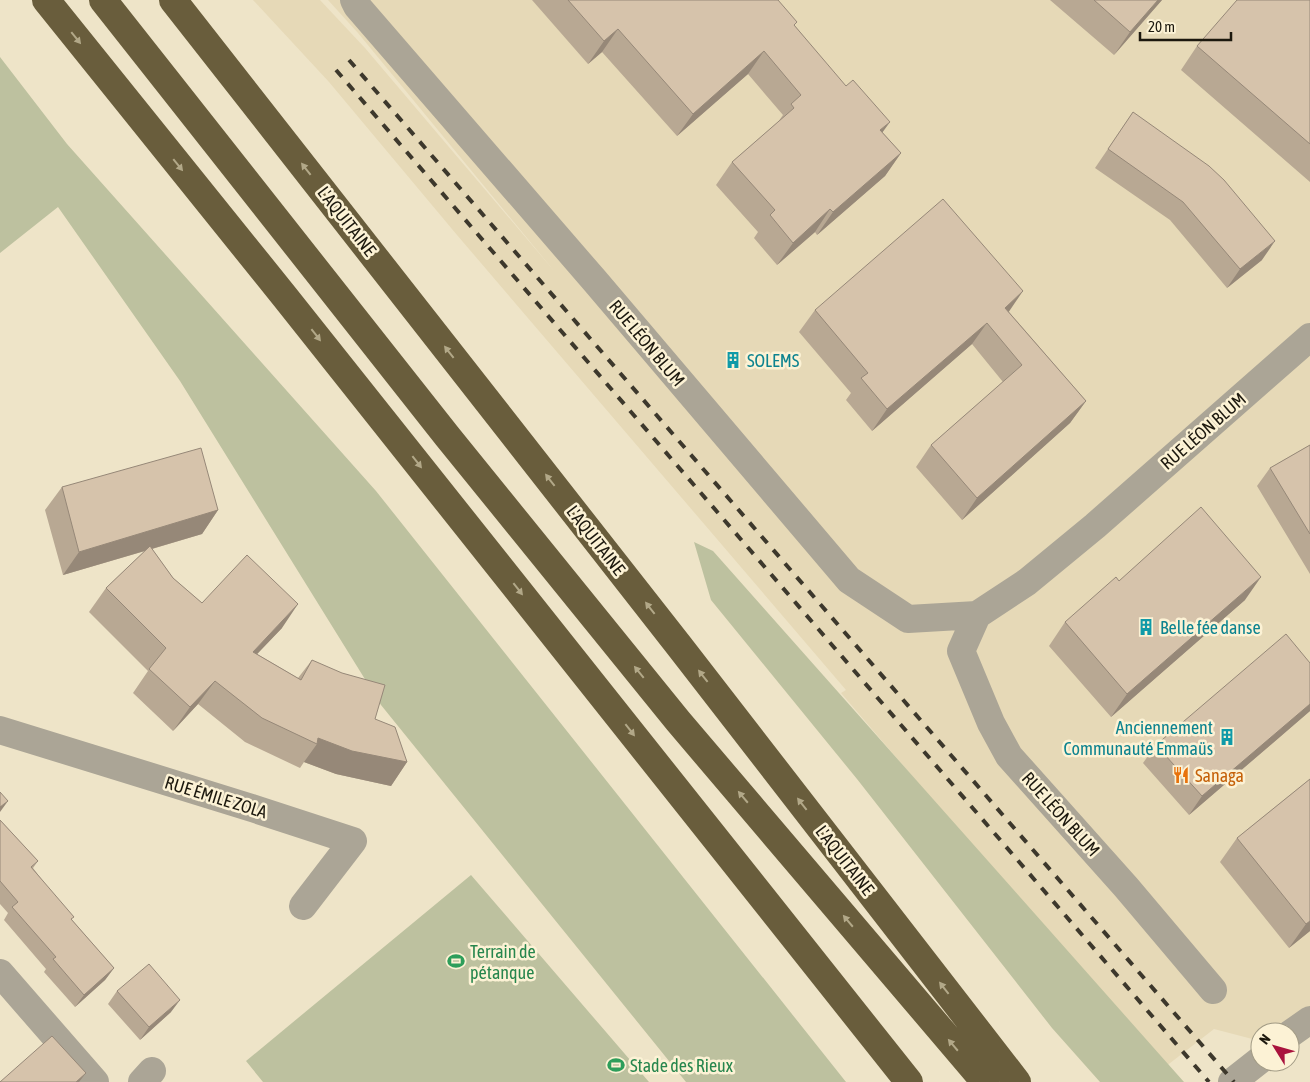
<svg xmlns="http://www.w3.org/2000/svg" width="1310" height="1082" font-family="'Asap Condensed',sans-serif">
<style>
.built{fill:#e6d9b7}
.green{fill:#bdc19f}
.lines{fill:none;stroke-linecap:round;stroke-linejoin:round}
.minor{stroke:#aba596;stroke-width:28}
.highway{stroke:#695d3c;stroke-width:28}
.rail{stroke:#3d382c;stroke-width:4;stroke-dasharray:9 9;stroke-linecap:butt}
.wall{fill:#b8a893}
.shaded-wall{fill:#968878}
.building{fill:#d6c3ab;stroke:#968878}
.oneway{fill:#b2a888}
.labels{text-anchor:middle;dominant-baseline:central;stroke-width:5;stroke-linejoin:round;paint-order:stroke}
.street-label{font-size:18px;fill:#1c180e;stroke:#fcf2d5}
.culture-label{font-size:18px;fill:#0d838f;stroke:#fcf2d5;text-anchor:start}
.food-label{font-size:18px;fill:#c56008;stroke:#fcf2d5;text-anchor:start}
.leisure-label{font-size:18px;fill:#27864d;stroke:#fcf2d5;text-anchor:start}
</style>
<rect width="100%" height="100%" fill="#eee4c8"/>
<path class="built" d="M253 0H320L365 48 555 272 358 33 328 0H1310V1020L1290 1032H1260V1041L1214 1029 1165 1067 1003 882 841 693 846 690 457 235 329 82Z"/>
<path class="green" d="M0 57 67 144 376 491 846 1082H686L381 705 180 381 58 207 0 253Z
M694 542 713 551 1184 1082H1100L1052 1028 857 779 711 600Z
M471 875 649 1082H263L246 1061Z"/>
<g class="lines">
<path class="minor" d="M354 0 357 6 595 281 849 580 908 619 977 615 1027 582 1095 526 1310 337
M977 615 961 651 991 723 1009 756 1126 887 1213 990
M0 730 255 809 353 841 303 906
M0 973 95 1082
M1290 1034 1310 1020
M142 1082 152 1071
M1232 1082 1260 1060"/>
<path class="highway" d="M46 0 285 297 909 1082
M103 0 447 436 678 721 985 1082
M173 0 680 647 1017 1082"/>
<path class="rail" d="M349 60 1234 1082
M336 70 1209 1082"/>
</g>
<path class="wall" d="M532 0H778L795 26 882 132 901 153 885 176 817 235 815 232 777 265 754 238 758 232 716 185 732 162 778 122 783 115 748 74 677 136 602 52 588 64Z
M1050 0H1162L1114 55Z
M1310 0V182L1181 70 1197 46Z
M1133 112 1262 260 1227 288 1170 220 1095 168Z
M815 310 1009 312 1086 401 1070 423 962 520 916 467 931 445 1003 382 972 344 872 431 846 400 851 393 799 332Z
M1310 445V574L1257 486 1270 468Z
M62 487 218 510 202 534 152 549 173 578 202 603 282 628 257 654 298 678 312 660 375 719 407 762 391 786 336 774 304 762 300 768 245 742 198 704 173 731 133 693 148 671 89 612 106 588 145 551 63 575 45 510Z
M1119 581 1245 600 1111 717 1049 646 1065 622Z
M1310 663V711L1189 815 1143 763 1156 745Z
M1310 779V931L1289 948 1220 862 1237 838Z
M0 820 38 861 33 868 72 920 114 968 105 980 75 1007 44 972 46 969 4 920 8 913 0 904Z
M117 991 171 1012 140 1040 108 1004Z"/>
<path class="shaded-wall" d="M1158 0H1162L1114 55 1130 32Z
M618 29 602 52 588 64 604 41Z
M764 51 748 74 677 136 693 114Z
M890 122 874 144 880 130Z
M901 153 885 176 817 235 833 212Z
M830 209 815 232 777 265 793 243Z
M1275 241 1262 260 1227 288 1240 269Z
M1023 291 1008 313 1005 308Z
M987 323 972 344 872 431 887 409Z
M1086 401 1070 423 962 520 977 498Z
M218 510 202 534 63 575 79 552Z
M1261 577 1245 600 1111 717 1127 694Z
M298 604 282 628 236 676 253 652Z
M215 681 198 704 173 731 190 707Z
M1310 704V711L1189 815 1202 796Z
M318 738 407 762 391 786 336 774 304 762 317 744Z
M8 801 0 812V807Z
M1310 921V931L1289 948 1306 924Z
M114 968 105 980 75 1007 84 995Z
M180 1000 171 1012 140 1040 149 1027Z
M86 1073 79 1082H76Z"/>
<path class="building" d="M568 0H778L797 22 794 25 846 86 853 80 890 122 880 130 901 153 833 212 830 209 793 243 770 215 775 210 732 162 794 108 791 104 801 95 764 51 693 114 618 29 604 41Z
M1094 0H1158L1130 32Z
M1237 0H1310V144L1197 46Z
M1133 112 1209 166 1224 180 1275 241 1240 269 1183 202 1108 149Z
M943 199 1023 291 1005 308 1086 401 977 498 931 445 1022 365 987 323 887 409 861 378 868 373 815 310Z
M1310 445V534L1270 468Z
M201 448 218 510 79 552 62 487Z
M1201 507 1261 577 1127 694 1065 622 1116 577 1119 581Z
M150 546 173 578 202 603 247 555 298 604 253 652 301 680 312 660 342 673 385 685 375 719 395 727 407 762 352 751 318 738 317 744 262 718 215 681 190 707 149 669 166 648 106 588Z
M1286 634 1310 663V704L1202 796 1156 745Z
M1310 779V921L1306 924 1237 838Z
M0 792 8 801 0 807Z
M0 820 38 861 31 867 74 917 71 919 114 968 84 995 53 959 56 957 12 907 18 902 0 881Z
M149 964 180 1000 149 1027 117 991Z
M52 1036 86 1073 76 1082H0Z"/>
<defs><path id="oneway-solid" d="M-6-.8H1V-3.2L6.5 0L1 3.2V.8H-6Z" transform="scale(1.25)"/></defs>
<g class="oneway">
<use href="#oneway-solid" transform="translate(76 38) rotate(51)"/>
<use href="#oneway-solid" transform="translate(178 165) rotate(51)"/>
<use href="#oneway-solid" transform="translate(306 169) rotate(-128)"/>
<use href="#oneway-solid" transform="translate(316 335) rotate(52)"/>
<use href="#oneway-solid" transform="translate(449 352) rotate(-128)"/>
<use href="#oneway-solid" transform="translate(417 462) rotate(52)"/>
<use href="#oneway-solid" transform="translate(550 480) rotate(-128)"/>
<use href="#oneway-solid" transform="translate(518 589) rotate(52)"/>
<use href="#oneway-solid" transform="translate(650 608) rotate(-128)"/>
<use href="#oneway-solid" transform="translate(639 672) rotate(-129)"/>
<use href="#oneway-solid" transform="translate(703 676) rotate(-128)"/>
<use href="#oneway-solid" transform="translate(630 730) rotate(52)"/>
<use href="#oneway-solid" transform="translate(743 797) rotate(-130)"/>
<use href="#oneway-solid" transform="translate(802 804) rotate(-128)"/>
<use href="#oneway-solid" transform="translate(848 921) rotate(-130)"/>
<use href="#oneway-solid" transform="translate(944 988) rotate(-128)"/>
<use href="#oneway-solid" transform="translate(953 1045) rotate(-130)"/>
</g>
<defs>
<g id="building-bare" transform="scale(1.35)"><path d="M-4-6H4V6H1V3H-1V6H-4ZM-2.5-4.3h1.7v1.8h-1.7ZM.8-4.3h1.7v1.8H.8ZM-2.5-1h1.7V.8h-1.7ZM.8-1h1.7V.8H.8Z" fill="#0f9aa8" stroke="#fcf2d5" stroke-width="2.5" paint-order="stroke"/></g>
<g id="restaurant-bare" transform="scale(1.35)"><path d="M-5-6h1v4h1v-4h1v4h1v-4h1v5L-1.5 .5V6h-2V.5L-5-1ZM5-6V6H3V1.5H1.5Q1.5-4 5-6Z" fill="#e8710a" stroke="#fcf2d5" stroke-width="2.5" paint-order="stroke"/></g>
<g id="stadium-bare" transform="scale(1.35)"><path d="M0-5a6.5 5 0 1 0 0 10a6.5 5 0 1 0 0-10ZM-3.5-1.8h7v3.6h-7Z" fill="#2e9e5b" stroke="#fcf2d5" stroke-width="2.5" paint-order="stroke"/></g>
</defs>
<g fill-rule="evenodd">
<use href="#building-bare" x="733" y="360"/>
<use href="#building-bare" x="1146" y="627"/>
<use href="#building-bare" x="1227" y="737"/>
<use href="#restaurant-bare" x="1181" y="775"/>
<use href="#stadium-bare" x="456" y="961"/>
<use href="#stadium-bare" x="616" y="1065"/>
</g>
<g class="labels">
<g class="street-label">
<text transform="translate(347 221) rotate(52)">L'AQUITAINE</text>
<text transform="translate(647 343) rotate(50)">RUE LÉON BLUM</text>
<text transform="translate(1203 431) rotate(-41)">RUE LÉON BLUM</text>
<text transform="translate(596 540) rotate(52)">L'AQUITAINE</text>
<text transform="translate(216 797) rotate(17)">RUE ÉMILE ZOLA</text>
<text transform="translate(1061 814) rotate(48)">RUE LÉON BLUM</text>
<text transform="translate(845 860) rotate(52)">L'AQUITAINE</text>
</g>
<g class="culture-label">
<text x="747" y="360">SOLEMS</text>
<text x="1160" y="627">Belle fée danse</text>
<text x="1213" y="727" text-anchor="end">Anciennement<tspan x="1213" dy="21">Communauté Emmaüs</tspan></text>
</g>
<g class="food-label">
<text x="1195" y="775">Sanaga</text>
</g>
<g class="leisure-label">
<text x="470" y="951">Terrain de<tspan x="470" dy="21">pétanque</tspan></text>
<text x="630" y="1065">Stade des Rieux</text>
</g>
</g>
<g transform="translate(1275 1047) rotate(307)"><circle r="24" fill="#fcf2d5" stroke="#a29b85"/>
<path d="M0-4L9 19L0 12L-9 19Z" fill="#a9133d"/>
<text y="-8" font-size="14" font-weight="bold" text-anchor="middle" fill="#1c180e">N</text>
</g>
<path d="M1140 32v8h91v-8" fill="none" stroke="#1c180e" stroke-width="2.5"/>
<text x="1148" y="32" font-size="15" fill="#1c180e" stroke="#fcf2d5" stroke-width="4" paint-order="stroke">20 m</text>
</svg>
